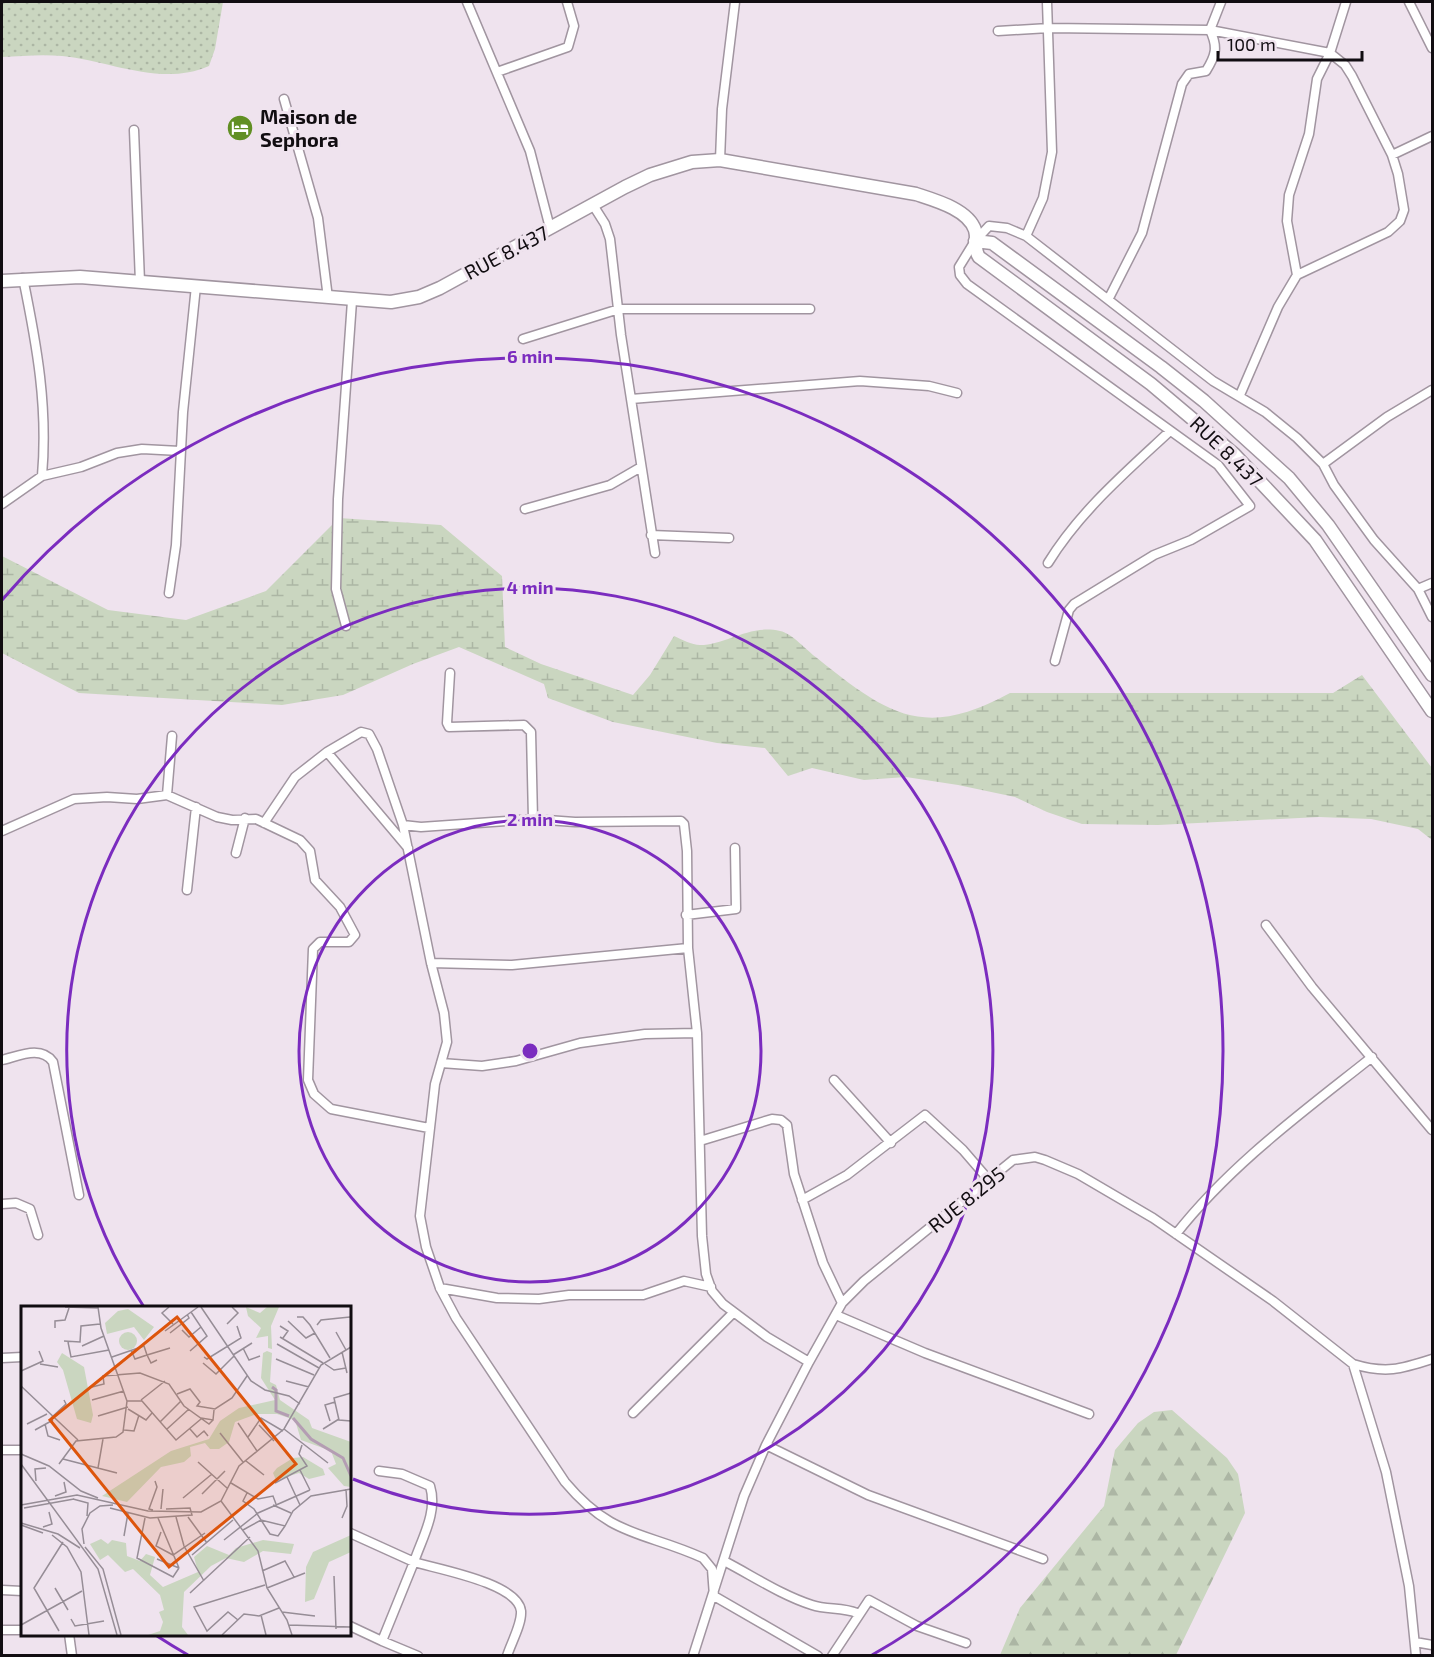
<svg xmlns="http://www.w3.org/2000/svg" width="1434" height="1657" viewBox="0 0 1434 1657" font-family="'Exo 2',sans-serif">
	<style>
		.grass { fill: url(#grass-dots) }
		.forest { fill: url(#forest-firs) }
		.wetland { fill: url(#wetland-marsh) }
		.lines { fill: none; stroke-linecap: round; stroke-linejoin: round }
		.street-casing { stroke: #a195a0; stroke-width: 11 }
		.secondary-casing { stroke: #a195a0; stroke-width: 15 }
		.street { stroke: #fff; stroke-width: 8 }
		.secondary { stroke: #fff; stroke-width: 12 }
		.ring { fill: none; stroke: #7b2cbf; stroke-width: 3 }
		.labels { text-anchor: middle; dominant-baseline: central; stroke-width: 6; stroke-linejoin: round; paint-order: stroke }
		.poi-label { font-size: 20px; font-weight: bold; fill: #110d11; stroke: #efe3ee; text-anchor: start }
		.street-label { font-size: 20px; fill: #110d11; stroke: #efe3ee }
		.inset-river { fill: none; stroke: #b49db3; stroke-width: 3 }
		.inset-road { fill: none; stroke: #968d96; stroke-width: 1.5 }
		.view { fill: #dd550c; fill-opacity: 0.15; stroke: #dd550c; stroke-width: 3 }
		.inset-edge { fill: none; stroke: #110d11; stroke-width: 3 }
		.centre { fill: #7b2cbf; stroke: #efe3ee; stroke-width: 3 }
		.ring-label { font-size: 18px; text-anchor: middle; font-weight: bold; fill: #7b2cbf; stroke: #efe3ee; stroke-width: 6; stroke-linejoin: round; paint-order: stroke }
	</style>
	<defs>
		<pattern id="grass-dots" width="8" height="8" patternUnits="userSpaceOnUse" patternTransform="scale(1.5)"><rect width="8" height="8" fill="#cad6c0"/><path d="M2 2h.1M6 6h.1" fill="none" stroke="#acb6a4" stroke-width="1.8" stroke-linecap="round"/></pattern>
		<pattern id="forest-firs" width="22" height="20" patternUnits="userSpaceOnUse" patternTransform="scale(1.5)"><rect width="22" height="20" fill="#cad6c0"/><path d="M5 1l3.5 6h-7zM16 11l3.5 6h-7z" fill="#acb6a4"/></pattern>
		<pattern id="wetland-marsh" width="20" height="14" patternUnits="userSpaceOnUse" patternTransform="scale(1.5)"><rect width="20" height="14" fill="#cad6c0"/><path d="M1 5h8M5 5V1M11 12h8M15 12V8" fill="none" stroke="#acb6a4"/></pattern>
	</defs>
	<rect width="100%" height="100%" fill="#efe3ee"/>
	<!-- grass -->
	<path class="grass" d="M2,2H223L215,49L209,66C161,87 111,61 62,56C43,54 21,56 2,57Z"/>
	<!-- forest -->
	<path class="forest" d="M1172,1410L1227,1458L1238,1474L1245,1513L1176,1655H1000L1020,1608L1104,1506L1115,1450L1138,1423L1154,1412Z"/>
	<!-- wetland -->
	<path class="wetland" d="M339,518L441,525L502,576L505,647L541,664L633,695L650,675L674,636C681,639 692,645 700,645C726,645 749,624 780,631C792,633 807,651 817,658C888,715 924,740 1010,693H1333L1362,675L1432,768V840L1418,829L1371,819L1319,817L1158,825L1082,824L1047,812L1015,797L958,785L906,777L864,780L812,768L788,776L765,748L717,743L613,722L548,698L544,684L459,647L413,664L343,695L282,705L79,693L2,653V556L108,610L186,620L266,591Z"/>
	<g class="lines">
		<defs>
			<path id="street" d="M467,2L530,151L550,228
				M1409,2L1432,48
				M998,31L1049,28L1210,30L1330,53L1345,65L1352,76L1392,155L1398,174L1404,210L1400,221L1388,232L1297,275L1278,307L1240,395
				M497,72L568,47L574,26L567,2
				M284,99L318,218L328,298
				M134,130L140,282
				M1392,155L1432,136
				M720,160L722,109L735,2
				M593,205L605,224L610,239L621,335L655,553
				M1026,236L1043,198L1052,152L1047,2
				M1297,275L1287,221L1289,195L1309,134L1317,79L1330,53L1346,2
				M23,278C37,346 48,407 42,476
				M1109,298L1142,233L1182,84L1189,74L1206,71C1216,55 1218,47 1210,30L1221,2
				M523,339L619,309H810
				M631,399L860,381L929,386L957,393
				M1323,464L1387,417L1432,390
				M2,504L42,476L81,467L117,453L142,449L180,451
				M525,509L610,485L641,467
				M651,535L729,538
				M1048,563C1080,511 1126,472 1170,431
				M1418,589L1432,583
				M169,593L176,545L183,412L196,286
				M346,626L336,589L338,499L352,301
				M1055,661L1069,610L1074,604L1154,555L1191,540L1250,506L1218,465L967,284L960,275L959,267L975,241L989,226L1007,228L1026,236L1213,381L1265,412L1297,438L1323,464L1334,485L1374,540L1418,589L1432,617
				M450,673L447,723L449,727L524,725L531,732L533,819
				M327,752L361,732L369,734L377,749L403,825L431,963L444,1013L447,1042L435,1084L420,1216L426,1247L440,1288L456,1318L565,1482C612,1538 643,1531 703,1558L712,1569L714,1596L818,1656
				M167,795L172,736
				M264,823L295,777L327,752L408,848
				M403,825L421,827L533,819L575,822L681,821L684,824L687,851L688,948L697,1033L702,1236L706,1274L712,1291L723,1304L767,1337L809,1362
				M2,831L74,799L107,797L137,799L167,795L217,817L232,820L256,819L300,840L310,851L315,880L340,907L355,935L349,942H320L313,949L308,1080L314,1094L331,1109L429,1128
				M236,853L245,818
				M187,890L196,807
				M686,915L736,909L735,848
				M1266,925L1312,987L1432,1130
				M431,963L512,965L688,948
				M2,1060C19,1056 41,1045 53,1062L79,1195
				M441,1063L482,1066L516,1061L580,1043L645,1034L697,1033
				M834,1080L891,1143
				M700,1141L772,1119L781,1120L787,1125L794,1174L823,1263L842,1303
				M802,1200L847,1175L925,1115L963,1150L988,1179
				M2,1204L16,1203L30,1209L38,1235
				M1176,1234C1231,1164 1303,1112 1372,1057
				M440,1288L497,1298L539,1299L569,1295H643L684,1281L711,1287
				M836,1315L925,1353L1089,1414
				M2,1358L22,1357
				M1353,1364L1386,1472L1409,1586L1416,1656
				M633,1413L733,1313
				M766,1445L868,1495L1043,1559
				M2,1450H22
				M379,1471L402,1474L430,1486C438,1512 422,1538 414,1562C437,1569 518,1583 521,1611C522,1624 511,1643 507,1656
				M350,1533L414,1562L382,1641L418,1656
				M724,1561C753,1576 781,1595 812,1605C827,1610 842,1607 857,1613
				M2,1590L22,1591
				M350,1626L382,1641
				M2,1630H22
				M69,1634L72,1656
				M1415,1642L1432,1645
				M693,1656L744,1496L766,1445L809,1362L842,1303L864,1281L1013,1160L1035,1157L1045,1160L1078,1174L1153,1218L1273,1301L1353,1364C1386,1374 1401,1369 1432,1359
				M832,1656L869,1600L917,1626L966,1643"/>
			<path id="secondary" d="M975,241L992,243L1161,367L1204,401L1289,478L1328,525L1432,675
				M2,281L80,277L391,302L419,297L440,288L625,187L650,175L692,162L720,160L916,194C934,200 968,209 975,230C978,240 973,248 979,257L1151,384L1234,454L1315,540L1432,711"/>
		</defs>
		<!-- street casing -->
		<use href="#street" class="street-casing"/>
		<!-- secondary casing -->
		<use href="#secondary" class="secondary-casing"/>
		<!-- street -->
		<use href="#street" class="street"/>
		<!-- secondary -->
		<use href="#secondary" class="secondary"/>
	</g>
	<!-- distance rings -->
	<g class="ring">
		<circle cx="530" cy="1051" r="231"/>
		<path d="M144 1307A463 463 0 1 1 353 1479"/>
		<path d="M188 1655A694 694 0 0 1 157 1636M2 600A694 694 0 1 1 872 1655"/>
	</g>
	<!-- icons -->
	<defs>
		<symbol id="hotel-disc" viewBox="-11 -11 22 22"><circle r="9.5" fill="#618f23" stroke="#efe3ee"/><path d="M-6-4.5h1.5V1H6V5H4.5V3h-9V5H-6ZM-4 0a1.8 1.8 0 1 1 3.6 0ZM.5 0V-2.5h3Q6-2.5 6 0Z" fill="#fff"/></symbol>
	</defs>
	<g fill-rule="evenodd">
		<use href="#hotel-disc" x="225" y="113" width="30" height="30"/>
	</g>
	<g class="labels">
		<!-- poi labels -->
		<g class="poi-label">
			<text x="260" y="116">Maison de<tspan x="260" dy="23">Sephora</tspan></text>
		</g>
		<!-- street labels -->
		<g class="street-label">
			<text transform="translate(506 252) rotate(-28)">RUE 8.437</text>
			<text transform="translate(1227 451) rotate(44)">RUE 8.437</text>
			<text transform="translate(966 1199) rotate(-39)">RUE 8.295</text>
		</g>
	</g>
	<!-- overview -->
	<g transform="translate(21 1306)">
		<rect width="330" height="330" fill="#efe3ee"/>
		<path d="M282,151L302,163L304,169L288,173L278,167L255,174L252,167L256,162L272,152Z" fill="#cad6c0"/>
		<path d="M107,3L133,21L123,34L113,21L86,28L84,17L97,5ZM41,47L63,61L72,109L70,117L56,113L42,64L36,56Z" fill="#cad6c0"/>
		<path d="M225,1L239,7L246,1H258L250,20L251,43L247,42V30L235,32L240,22L227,10ZM246,45L251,47L249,76L255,79L259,94L288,114L291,122L330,136V181L323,180L307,162L315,158L310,145L280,134L274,114L256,108H236L214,116L208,136L198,143H189L184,137L169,141L170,150L163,156L140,161L106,196L81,190L150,145L188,133L199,115L218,102L254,94L240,72L242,47ZM330,229V246L308,256L293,293L284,296L285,261L292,246ZM80,233L87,238L91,234L105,237L106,250L119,255L125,248L134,251L129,269L142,281L177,266L173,251L186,240L208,249L215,242L242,234L273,238L270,248L242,245L223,256L205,252L190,260L163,286L161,321L167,329H127L139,325L142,316L138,306L143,304L139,289L112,263L104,266L87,249L79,254L69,238Z" fill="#cad6c0"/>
		<path d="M98 35a9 9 0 1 1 18 0a9 9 0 1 1-18 0Z" fill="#cad6c0"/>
		<path class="inset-river" d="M251,81L255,84V105L268,110M272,112L290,133L322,152L330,170"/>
		<path class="inset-road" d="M44,1L77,2M148,1L141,7L152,18M180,1L230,75L244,84L268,90L279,98M276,11H282L289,19L309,52M267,15L285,32L294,27M206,18L217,7L211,1M296,19L300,14L329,11M259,20L267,25L262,32M34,22V15L44,14L48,2M161,24L168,31L180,21M144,25L177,1M315,26L325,44M149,27L168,12L166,8M259,31L302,57M43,35L59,36L60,20L79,18M47,36L50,51L88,44M256,38L298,62M61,40L83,30M222,42L228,54L239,50M110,44L114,53L126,49L130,57L136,54M169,45L186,30L170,6M321,46L326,67M212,49L231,37M91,51L123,40L126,49L149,42M183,51L186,53L220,32L216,20M255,53L293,69M182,57L195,68L213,50M19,58L37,61M304,58L313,64L325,62M0,65L22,55L18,45M265,75L288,81M0,80L57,134M71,81L83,78L82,70L119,67L148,78L163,100L188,118L192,114M330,87L313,92L318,114L330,115M156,88L169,83L179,96L176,100L194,103L211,92L226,70M71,94L103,85M120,94L144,75M106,95H121L155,134L180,113M107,103L125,114L131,107M77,110L107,101M30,112L45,98L43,94M180,112L192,114L193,104M309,115L304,99L314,96M139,116L160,95M217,117L236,145M6,118L26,108M24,118L27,130L39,134M238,119L253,135M146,123L168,103M169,123L176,131L183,125L187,130M263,123L307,157M302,123L318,113M14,124L32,114M103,124L113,125L118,109M199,127L222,156M227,131L240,112L262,125M0,148L28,160L60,185L77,192M42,153L96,167M225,155L243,169M177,156L206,182M0,158L77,263L96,329M38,158L55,135L95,131L102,126L106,95L80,22L77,1M77,162L82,133M279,164L289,184M266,171L279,199M15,175L14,163L25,162M210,177L237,193L252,190L255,198M254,177L286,160L278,148L281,139M226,187L222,195L233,203L249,228L257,230L264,220M181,188L204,165M34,190L45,186L43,176M162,192L191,168M52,193L67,197L66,210M200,195L237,245L246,282L266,314L271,329M0,199L56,189L127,205L180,206L200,195L218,160L263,123L300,59L330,41M252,199L270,207M3,202L53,193M89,202L129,212L171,209L169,202L145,203M140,203L142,183M132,204L128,203L136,181L134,175M155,211L163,240L183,275M167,211L186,237M124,212L116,252L152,271L158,262M137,212L158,262M321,212L326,200L325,183M0,217L37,228L59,242M0,219L22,227M22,221L31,218L28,206M222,224L240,214L264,220L272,205L290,190L330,183M140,226L135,240L152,249L184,227M31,229L46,241L60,266L68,329M103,230L107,207M203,234L237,207L289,184M63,238L61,223L69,207L79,200L92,199M64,241L82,263L100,329M171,249L212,214M136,253L158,262M241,265L264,255L273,271M313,270L315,323M34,282L47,304M246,282L284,267M169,287L229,231M261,306L294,310M240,309L245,329M50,313L54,320L83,315M217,314L207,306L186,325L173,301L244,279M0,319L61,285M268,319L330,321M38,325L13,282L42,236M201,329L223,308L238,310L258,302"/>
		<path class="view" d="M156,11L275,158L148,261L29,114Z"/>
		<rect width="330" height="330" class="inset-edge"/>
	</g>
	<circle cx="530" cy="1051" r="9" class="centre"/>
	<g class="ring-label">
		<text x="530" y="363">6 min</text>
		<text x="530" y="594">4 min</text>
		<text x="530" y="826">2 min</text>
	</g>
	<!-- border -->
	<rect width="1434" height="1657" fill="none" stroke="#110d11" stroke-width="6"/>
	<!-- scale -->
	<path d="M1218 51v9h144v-9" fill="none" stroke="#110d11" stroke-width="3"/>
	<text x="1227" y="51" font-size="18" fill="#110d11" stroke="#efe3ee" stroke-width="4.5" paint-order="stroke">100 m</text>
</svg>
